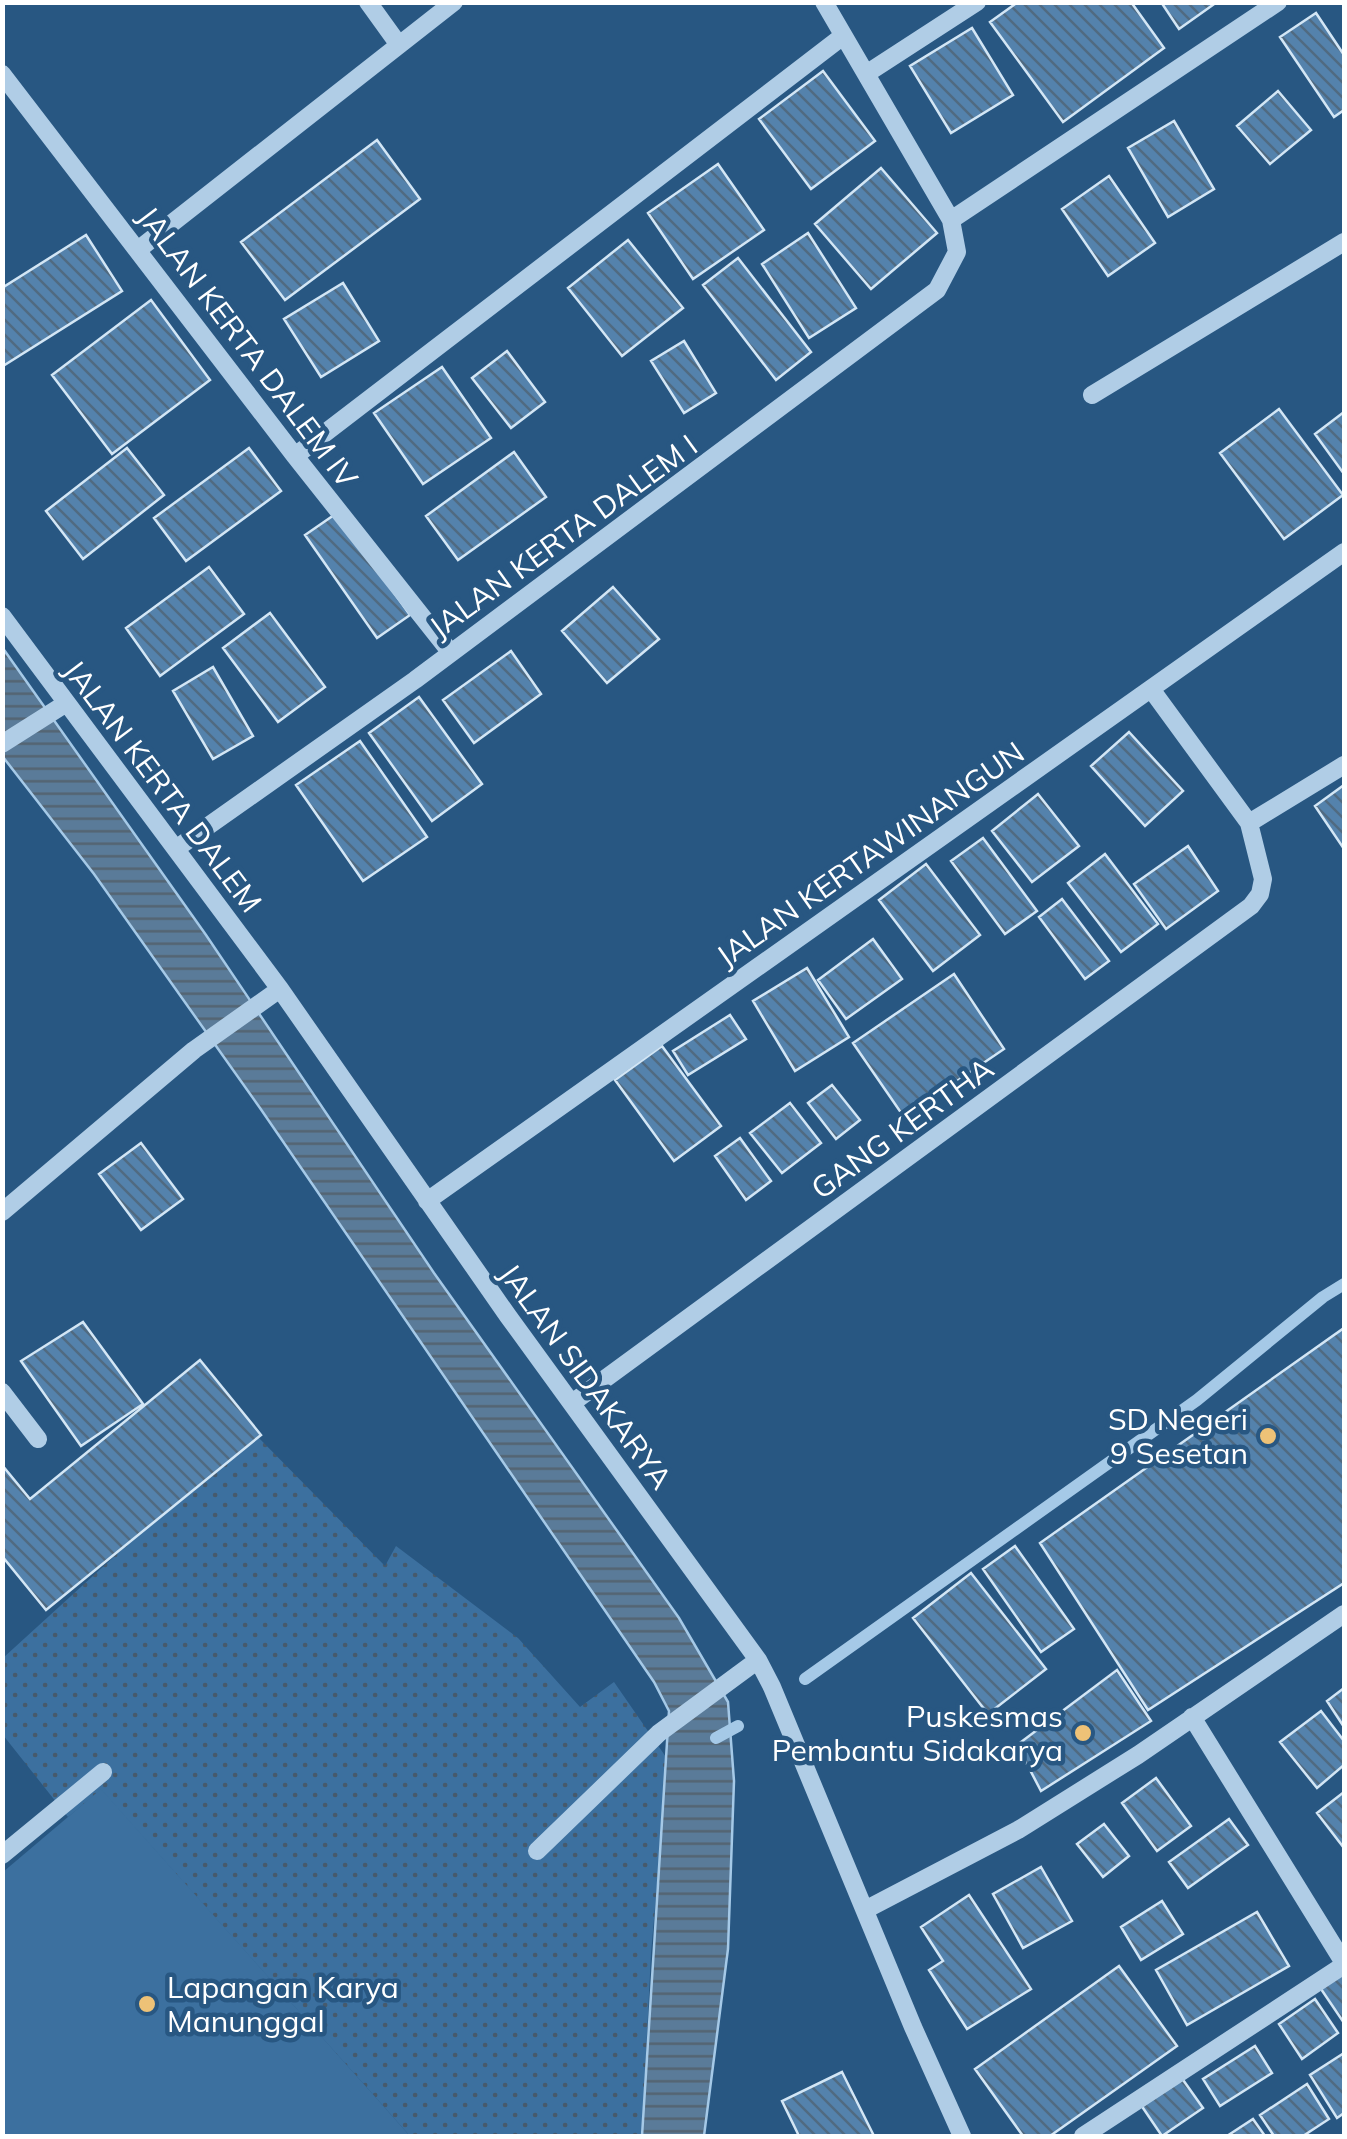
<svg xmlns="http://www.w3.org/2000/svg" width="1347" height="2139" viewBox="0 0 1347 2139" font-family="Mulish,sans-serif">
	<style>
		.grass { fill: url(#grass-dots) }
		.garden { fill: #3c709f }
		.water { fill: url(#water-rules); stroke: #a5c9e7; stroke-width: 2.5 }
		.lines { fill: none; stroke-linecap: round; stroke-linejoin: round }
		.stream { stroke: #a5c9e7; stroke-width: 12 }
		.building { fill: url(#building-back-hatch); stroke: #d3e6f5; stroke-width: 2.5 }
		.minor { stroke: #b0cde6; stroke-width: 18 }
		.poi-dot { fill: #eec277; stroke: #285782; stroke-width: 4 }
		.labels { text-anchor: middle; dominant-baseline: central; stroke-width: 9; stroke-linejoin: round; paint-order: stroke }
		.street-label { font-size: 30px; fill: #fff; stroke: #285782 }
		.poi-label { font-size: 30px; fill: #fff; stroke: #285782; text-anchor: end }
	</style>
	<defs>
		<pattern id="grass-dots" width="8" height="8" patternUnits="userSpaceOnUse" patternTransform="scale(2.5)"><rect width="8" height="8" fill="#3c709f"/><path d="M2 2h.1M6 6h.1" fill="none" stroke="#465a6d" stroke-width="1.8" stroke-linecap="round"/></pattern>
		<pattern id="water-rules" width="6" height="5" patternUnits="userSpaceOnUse" patternTransform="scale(2.5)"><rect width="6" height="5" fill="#5a7b99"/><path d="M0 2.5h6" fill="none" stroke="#536472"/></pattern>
		<pattern id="building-back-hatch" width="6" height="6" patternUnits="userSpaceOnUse" patternTransform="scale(2.5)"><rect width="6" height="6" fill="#5482ac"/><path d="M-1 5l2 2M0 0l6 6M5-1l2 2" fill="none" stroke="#506a81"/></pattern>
	</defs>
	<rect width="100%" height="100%" fill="#285782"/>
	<!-- grass -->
	<path class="grass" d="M252,1431L385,1566L396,1546L518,1638L580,1707L614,1682L668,1760L651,1953L642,2136H410L101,1790L68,1817L3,1735V1658Z"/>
	<!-- garden -->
	<path class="garden" d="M101,1789L410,2136H3V1872Z"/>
	<!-- water -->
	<path class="water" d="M2,647L206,935L434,1273L679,1618L728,1702L734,1781L728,1949L704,2136H642L669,1711L654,1682L260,1108L94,874L3,757Z"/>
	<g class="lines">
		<!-- stream -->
		<path class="stream" d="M805,1679L1197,1400L1323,1297L1344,1284
			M716,1738L738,1726"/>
	</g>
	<!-- building -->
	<path class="building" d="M1018,2H1131L1164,48L1063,122L990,22Z
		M1161,2H1217L1179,29Z
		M1316,13L1344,55V110L1334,117L1280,37Z
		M972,28L1013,95L951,133L910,66Z
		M823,71L875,141L811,189L759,119Z
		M1278,91L1311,130L1270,164L1237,126Z
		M1174,121L1214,189L1168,217L1128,148Z
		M377,140L420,199L285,300L241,242Z
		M718,164L764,230L693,279L648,213Z
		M881,168L937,233L871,289L815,224Z
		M1109,176L1155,243L1108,276L1062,209Z
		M808,233L856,308L809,338L762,264Z
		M86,235L122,291L3,366L2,288Z
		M628,240L683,308L622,356L568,288Z
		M738,258L811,352L776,380L703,285Z
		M343,283L379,341L321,377L284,319Z
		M151,300L210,380L112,454L52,375Z
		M684,341L716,393L684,413L651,361Z
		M507,351L545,402L511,428L472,378Z
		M442,367L491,438L423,484L374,413Z
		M1279,409L1343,495L1284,539L1220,453Z
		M1344,412V474L1315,434Z
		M127,448L164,495L83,559L46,511Z
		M249,448L281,491L186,561L154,518Z
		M514,452L546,497L458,560L426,516Z
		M337,513L410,615L377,638L305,535Z
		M209,567L244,614L160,676L126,628Z
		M613,587L659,639L607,683L562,631Z
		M270,613L325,687L278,722L223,648Z
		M511,651L541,694L474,743L443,700Z
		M213,667L253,736L213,759L173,691Z
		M419,697L482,784L432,821L369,733Z
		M1129,732L1183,791L1145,826L1091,766Z
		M360,741L427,837L363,881L296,785Z
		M1344,785V849L1315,806Z
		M1038,794L1079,846L1032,882L992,831Z
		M983,838L1037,911L1005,934L951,861Z
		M1188,846L1218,891L1166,929L1134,884Z
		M1105,854L1158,924L1121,952L1068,883Z
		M926,864L980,935L933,971L879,900Z
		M1062,899L1109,961L1085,979L1039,917Z
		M873,939L902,979L846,1019L818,980Z
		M807,968L849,1037L795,1071L753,1001Z
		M954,974L1004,1049L904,1117L853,1043Z
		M730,1015L746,1039L688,1075L673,1051Z
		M662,1046L721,1126L674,1161L615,1080Z
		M832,1085L860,1120L836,1139L808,1103Z
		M790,1103L821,1143L782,1173L750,1133Z
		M740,1138L771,1181L746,1200L715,1156Z
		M141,1143L183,1199L141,1230L99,1174Z
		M83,1322L143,1404L81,1446L21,1361Z
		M1344,1328V1583L1148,1710L1040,1543Z
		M200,1360L261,1435L46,1610L2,1556V1465L30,1499Z
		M1015,1546L1074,1629L1041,1652L983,1569Z
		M971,1573L1046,1669L988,1714L913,1618Z
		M1117,1670L1151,1721L1041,1791L1017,1745Z
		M1344,1688V1727L1327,1701Z
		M1321,1711L1344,1741V1765L1317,1788L1280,1742Z
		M1156,1778L1191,1826L1157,1851L1122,1803Z
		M1344,1792V1848L1317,1813Z
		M1229,1819L1248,1845L1188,1888L1169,1862Z
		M1104,1824L1129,1856L1103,1877L1077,1844Z
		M1041,1867L1072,1921L1023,1948L993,1894Z
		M969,1895L1031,1989L967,2029L929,1970L943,1961L921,1927Z
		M1162,1901L1183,1934L1141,1960L1121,1927Z
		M1257,1912L1289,1966L1187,2025L1156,1970Z
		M1119,1966L1177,2046L1050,2136H1023L975,2069Z
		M1344,1969V2023L1319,1986Z
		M1315,1999L1338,2033L1302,2059L1279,2024Z
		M1255,2046L1272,2073L1220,2106L1203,2079Z
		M1344,2053V2113L1337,2118L1310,2075Z
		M842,2072L874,2136H799L782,2101Z
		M1181,2077L1203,2108L1162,2136L1141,2105Z
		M1307,2084L1329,2119L1303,2136H1274L1260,2115Z
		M1253,2119L1265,2136H1227Z"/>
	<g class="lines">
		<!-- minor -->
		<path class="minor" d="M368,2L399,45
			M2,74L295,456L451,653
			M866,74L977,2
			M951,220L1278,2
			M139,249L454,2
			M1092,395L1344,242
			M295,456L843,36
			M2,616L280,989L508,1316L758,1660L772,1687L913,2027L962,2136
			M2,744L65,704
			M1249,823L1344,765
			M177,848L415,680L937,290L957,252L951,220L824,2
			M427,1201L1344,552
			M2,1212L194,1050L280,989
			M2,1392L38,1439
			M572,1403L1251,906L1260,894L1263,879L1249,823L1151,689
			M1192,1717L1344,1963
			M537,1851L659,1733L758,1660
			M2,1855L103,1772
			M865,1910L1018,1830L1138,1755L1344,1614
			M1083,2136L1344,1965"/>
	</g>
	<!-- markers -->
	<g class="poi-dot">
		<circle cx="1268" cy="1436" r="10"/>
		<circle cx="1083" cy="1733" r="10"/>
		<circle cx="147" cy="2004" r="10"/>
	</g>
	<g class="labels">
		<!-- street labels -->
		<g class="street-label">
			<text transform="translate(248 347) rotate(53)">JALAN KERTA DALEM IV</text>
			<text transform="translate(563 536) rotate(-36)">JALAN KERTA DALEM I</text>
			<text transform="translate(163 786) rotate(53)">JALAN KERTA DALEM</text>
			<text transform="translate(870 854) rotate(-35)">JALAN KERTAWINANGUN</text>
			<text transform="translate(902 1128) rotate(-36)">GANG KERTHA</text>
			<text transform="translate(586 1376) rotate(54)">JALAN SIDAKARYA</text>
		</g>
		<!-- poi labels -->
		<g class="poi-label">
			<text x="1248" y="1419">SD Negeri<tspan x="1248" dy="34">9 Sesetan</tspan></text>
			<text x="1063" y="1716">Puskesmas<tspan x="1063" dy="34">Pembantu Sidakarya</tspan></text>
			<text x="167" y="1987" text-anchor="start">Lapangan Karya<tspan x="167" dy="34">Manunggal</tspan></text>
		</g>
	</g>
	<!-- border -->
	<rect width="1347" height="2139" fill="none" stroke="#ffffff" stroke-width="10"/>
</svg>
